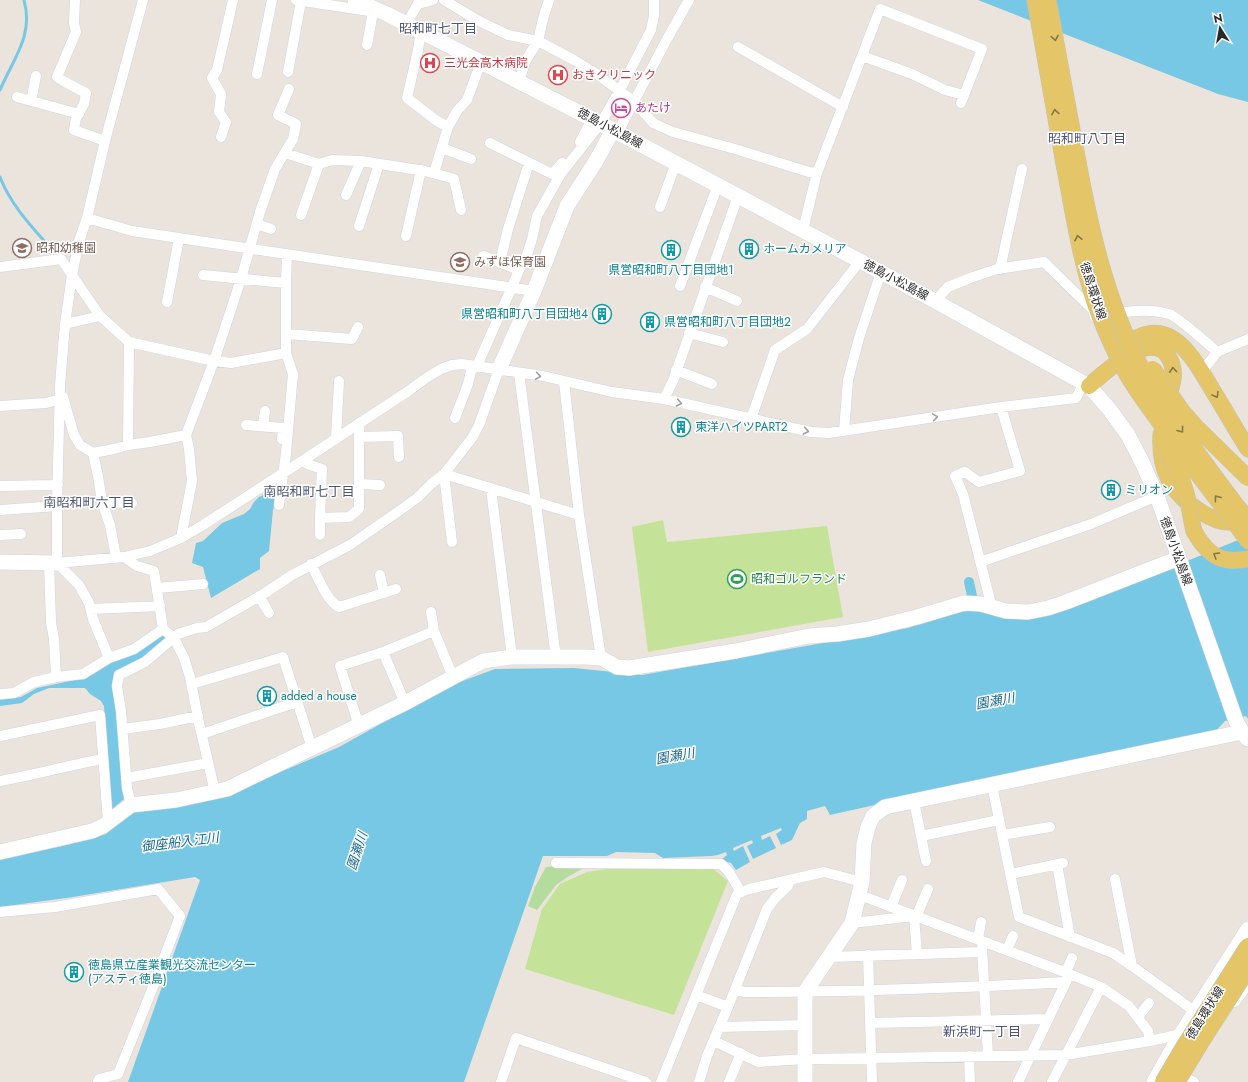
<svg xmlns="http://www.w3.org/2000/svg" width="1248" height="1082" viewBox="0 0 1248 1082" font-family="Jost,'Noto Sans JP',sans-serif">
	<style>
		.green { fill: #b3dc9d }
		.pitch { fill: #c4e399 }
		.water { fill: #77c8e4 }
		.lines { fill: none; stroke-linecap: round; stroke-linejoin: round }
		.stream { stroke: #77c8e4; stroke-width: 3 }
		.canal { stroke: #77c8e4; stroke-width: 10 }
		.street-casing { stroke: #d1d4e1; stroke-width: 11 }
		.secondary-casing { stroke: #d1d4e1; stroke-width: 16 }
		.primary-casing { stroke: #c3c3c3; stroke-width: 17 }
		.street { stroke: #fff; stroke-width: 10 }
		.secondary { stroke: #fff; stroke-width: 15 }
		.primary { stroke: #e4c567; stroke-width: 16 }
		.primary-bridge-casing { stroke: #c3c3c3; stroke-width: 17; stroke-linecap: butt }
		.primary-bridge { stroke: #e4c567; stroke-width: 16 }
		.oneway { stroke: #867748 }
		.oneway2 { stroke: #9f9f9f }
		.labels { text-anchor: middle; dominant-baseline: central; stroke-width: 3; stroke-linejoin: round; paint-order: stroke }
		.health-label { font-size: 12px; fill: #be3a42; stroke: #fff; text-anchor: start }
		.hotel-label { font-size: 12px; fill: #b23c85; stroke: #fff; text-anchor: start }
		.street-label { font-size: 12px; fill: #292929; stroke: #fff }
		.education-label { font-size: 12px; fill: #785e54; stroke: #fff; text-anchor: start }
		.culture-label { font-size: 12px; fill: #0d838f; stroke: #fff; text-anchor: start }
		.leisure-label { font-size: 12px; fill: #27864d; stroke: #fff; text-anchor: start }
		.neighbourhood-label { font-size: 13px; fill: #4d5576; stroke: #fff }
		.water-label { font-size: 13px; font-style: italic; fill: #18678e; stroke: #fff }
	</style>
	<rect width="100%" height="100%" fill="#eae4dc"/>
	<!-- green -->
	<path class="green" d="M569,865L584,868L569,876L556,885L537,910L528,906L535,887L546,867Z"/>
	<!-- pitch -->
	<path class="pitch" d="M663,520L667,542L827,526L843,617L648,652L632,527Z
		M631,865L712,868L728,881L674,1015L525,969L542,909L560,884L587,872Z"/>
	<!-- water -->
	<path class="water" d="M978,0H1248V102L1218,94Z
		M278,481L280,484L273,510L269,551L260,558V569L211,598L203,567L192,563L196,543L203,541L222,523L244,514L250,509L254,502L259,497L271,491Z
		M1248,536V719L1246,716L1225,721L1214,733L1045,767L830,815L825,806L807,811V819L800,823L792,840L781,845L776,834L782,830L781,828L761,836L762,840L770,836L776,848L753,859L747,846L753,843L752,840L733,848L734,851L743,846L750,862L736,870L731,863L721,860L727,855L726,852L718,855L711,856L663,858L655,853L616,852L607,856H543L464,1082H128L200,880L195,877L73,897L0,907V860L71,844L106,834L113,828L118,821L132,811L264,779L339,747L449,686L495,669L574,668L642,675L908,628L954,613L968,611H984L1102,596Z
		M162,635L167,639L151,654L117,673L113,677L117,706L124,799L111,810L104,706L101,701L90,694L85,688H49L34,694L22,703L0,706V700L21,697L37,688L84,678L111,660Z"/>
	<g class="lines">
		<!-- stream -->
		<path class="stream" d="M0,90C13,59 34,36 24,0
			M0,177C11,206 34,229 54,252"/>
		<!-- canal -->
		<path class="canal" d="M969,582L975,610"/>
		<defs>
			<path id="street" d="M75,0L74,23L76,32L57,77L65,82L86,93L84,104L76,118L74,130L105,141
				M296,0L369,11
				M444,0L477,20L508,35L538,41L574,60L598,75L635,102L653,123L673,132L735,149L809,172L817,173
				M418,4L433,0
				M406,24L418,4L419,0
				M421,31L418,50L407,98L437,121L448,127L434,173
				M367,45L373,12
				M738,47L843,107
				M862,56L912,74L945,90L964,95
				M288,72L301,1
				M257,74L272,0
				M519,81L526,60L538,41L543,19L549,0
				M17,97L79,114
				M31,101L36,76
				M448,127L457,111L467,100L481,62
				M618,132L667,39L689,0
				M221,137L226,122L219,112L221,94L212,78L217,70L233,0
				M580,142L592,119
				M490,143L552,174L562,163
				M442,148L471,159
				M285,153L319,164L332,160L361,161L425,171L451,178L454,179L461,210
				M346,195L361,161
				M660,207L676,163
				M301,215L319,164
				M87,218L132,231L534,291
				M257,224L271,229
				M359,226L379,164
				M803,230L817,173L880,9L982,49L961,103
				M406,236L421,170
				M483,256L519,270
				M500,262L508,229L529,163
				M0,267L61,259L100,316L129,342L214,361L231,363L286,353
				M1000,269L1022,169
				M203,275L286,283
				M680,286L718,185
				M705,287L737,301
				M935,301L948,287L970,278L997,269L1044,262L1093,310L1095,317C1119,313 1145,307 1169,314C1178,317 1208,344 1217,352L1202,372
				M167,302L179,238
				M65,324L100,316
				M689,333L723,342
				M287,334L352,339L358,327
				M1217,352L1248,339
				M676,370L712,384
				M519,373L556,658
				M564,382L579,515L601,658
				M63,397L74,435L80,445L93,453L98,476L102,502L110,525L116,557
				M664,399L673,381L738,196
				M0,406L46,403L61,399
				M455,418L468,384L471,371L477,366L512,287L519,270L526,258L532,239L537,216L560,175L601,123L621,88L651,30L654,16V0
				M751,419L775,350L807,329L860,261
				M246,425L283,428L282,439
				M263,426L265,411
				M844,431L848,380L859,338L881,272
				M186,435L214,361L241,279L260,212L275,169L293,139L296,124L278,115L289,89
				M359,437L398,436L399,457
				M336,438L339,381
				M128,445L129,342
				M93,453L114,449L128,445L150,442L186,435L189,449L192,481L181,538
				M302,461L310,465L322,469L320,518L349,517L359,509V423
				M359,484L380,485
				M0,486L58,485
				M491,489L512,657
				M102,502L132,503
				M279,505L286,453L293,374L286,353V283L287,254
				M0,510L57,506
				M320,518V535
				M0,535L21,534
				M452,542L444,474L579,515
				M124,557L137,566L154,571L163,629L174,638L184,658L190,677L199,723L215,792
				M980,562L1091,524L1157,496
				M49,563L51,622L54,639L56,677
				M57,563L124,557L150,551L181,538L203,525L302,461L407,392L426,378L441,369L452,365L462,364L543,376L612,392L664,399L811,432L829,433L1001,407L1076,398L1084,383
				M311,564C318,577 326,600 339,607L396,589
				M380,575L384,593
				M157,588L203,584
				M259,596L269,613
				M992,608L963,494L955,476L965,472L979,482L1020,471L1001,407
				M91,609L160,606
				M431,612L434,631
				M383,652L405,703
				M109,658L93,619L89,603L79,585L57,563V506L60,385L65,324L72,275L79,241L87,218L105,141L143,0
				M192,684L283,657L312,748
				M0,694L14,693L34,682L56,677L83,674L109,658L134,649L163,629
				M359,726L340,666L383,652L434,631L453,677
				M123,729L160,724L198,716
				M202,734L297,702
				M0,736L100,715L108,822
				M126,778L208,763
				M0,781C35,775 69,765 103,759
				M992,785L1019,917L1113,953L1132,966L1200,1015
				M914,801L926,861
				M131,805L127,788L121,711L117,686L119,675L145,662L178,634L197,628L206,627L265,593L292,575L350,545L399,511L417,498L431,484L444,474L472,438L479,425L499,369
				M1002,835L1050,827
				M921,836L999,820
				M556,863L721,864L729,872L741,892
				M1057,864L1070,937
				M1011,874L1063,863
				M1115,879L1132,966
				M860,895L1067,973L1101,987L1129,1006L1148,1031L1150,1041
				M891,907L902,880
				M0,912L55,907L158,889L180,916L151,992L118,1074L99,1079L98,1082
				M916,917L928,889
				M852,923L914,916L917,954
				M978,939L981,922
				M982,947L988,1056
				M1007,950L1013,936
				M868,955L872,1082
				M829,957L982,952
				M1066,972L1072,958
				M735,989L744,992C852,992 959,988 1066,982
				M696,995L728,1007
				M1235,1002L1248,984
				M1138,1017L1149,1003
				M870,1023L1048,1019
				M719,1027L805,1025
				M714,1041L758,1062L805,1059L1065,1055L1150,1041L1181,1034
				M969,1056L970,1082
				M1176,1073L1194,1082
				M501,1082L516,1038L646,1082
				M661,1082L737,894L749,889L824,872L862,882
				M699,1082L707,1056L728,1007L767,909L776,897L788,886L790,880
				M729,1082L741,1053
				M1018,1082L1066,982L1067,977
				M1052,1082L1101,987"/>
			<path id="secondary" d="M355,0L387,14L613,130L738,196L935,301L1089,386L1110,410L1128,435L1142,462L1157,496L1179,558L1236,721L1242,732L1248,739
				M499,369L534,291L567,206L596,161L613,130
				M0,562L57,563
				M0,852L92,831L103,826L131,805L176,800L227,789L405,703L483,661L512,657H587L601,658L617,667L629,668L736,651L809,636L837,634L869,629L917,617L964,603L981,604L1006,611L1028,612L1048,608L1066,602L1179,558
				M805,1082V992L852,923L862,882L864,843L868,827L873,816L885,807L1242,732
				M1154,1082L1181,1034L1248,929"/>
			<path id="primary" d="M1035,0L1064,164
				M1048,0L1078,162
				M1119,350C1167,309 1190,352 1213,391C1225,410 1236,430 1248,449
				M1089,386C1104,373 1151,328 1168,356C1178,371 1172,387 1166,403
				M1161,434C1159,469 1170,493 1201,512C1209,517 1220,523 1230,522C1235,521 1240,518 1244,516
				M1194,531C1201,544 1213,559 1229,560C1235,561 1242,560 1248,559"/>
		</defs>
		<!-- street casing -->
		<use href="#street" class="street-casing"/>
		<!-- secondary casing -->
		<use href="#secondary" class="secondary-casing"/>
		<!-- primary casing -->
		<use href="#primary" class="primary-casing"/>
		<!-- street -->
		<use href="#street" class="street"/>
		<!-- secondary -->
		<use href="#secondary" class="secondary"/>
		<!-- primary -->
		<use href="#primary" class="primary"/>
		<defs>
			<path id="primary-bridge" d="M1078,162C1092,238 1110,314 1149,382C1164,408 1181,431 1199,455C1215,477 1231,499 1248,520
				M1064,164C1070,195 1075,226 1082,256C1091,295 1105,334 1124,369C1133,386 1145,402 1156,417C1185,459 1218,499 1248,541
				M1153,369L1182,411L1196,427L1248,478
				M1161,439C1172,457 1182,476 1187,497C1190,508 1191,520 1194,531
				M1163,1082L1183,1048L1248,946
				M1177,1082L1200,1044L1248,969"/>
		</defs>
		<!-- primary-bridge casing -->
		<use href="#primary-bridge" class="primary-bridge-casing"/>
		<!-- primary-bridge -->
		<use href="#primary-bridge" class="primary-bridge"/>
	</g>
	<!-- one-way arrows -->
	<defs><path id="oneway-chevron" d="M-2-3.5L2.5 0L-2 3.5" fill="none" stroke-width="1.6" stroke-linecap="round" stroke-linejoin="round"/></defs>
	<g class="oneway">
		<use href="#oneway-chevron" transform="translate(1055 38) rotate(80)"/>
		<use href="#oneway-chevron" transform="translate(1055 112) rotate(-100)"/>
		<use href="#oneway-chevron" transform="translate(1078 238) rotate(-102)"/>
		<use href="#oneway-chevron" transform="translate(1173 370) rotate(-94)"/>
		<use href="#oneway-chevron" transform="translate(1216 395) rotate(59)"/>
		<use href="#oneway-chevron" transform="translate(1181 430) rotate(53)"/>
		<use href="#oneway-chevron" transform="translate(1217 498) rotate(-127)"/>
		<use href="#oneway-chevron" transform="translate(1216 555) rotate(-149)"/>
	</g>
	<g class="oneway2">
		<use href="#oneway-chevron" transform="translate(538 376) rotate(8)"/>
		<use href="#oneway-chevron" transform="translate(679 403) rotate(13)"/>
		<use href="#oneway-chevron" transform="translate(935 417) rotate(-9)"/>
		<use href="#oneway-chevron" transform="translate(806 431) rotate(11)"/>
	</g>
	<!-- icons -->
	<defs>
		<symbol id="hospital-ring" viewBox="-11 -11 22 22"><circle r="9.5" fill="#fff" stroke="#e0444e" stroke-width="1.5"/><path d="M-5-5h3v3.5h4V-5h3V5h-3V1.5h-4V5h-3Z" fill="#e0444e"/></symbol>
		<symbol id="hotel-ring" viewBox="-11 -11 22 22"><circle r="9.5" fill="#fff" stroke="#d1479c" stroke-width="1.5"/><path d="M-6-4.5h1.5V1H6V5H4.5V3h-9V5H-6ZM-4 0a1.8 1.8 0 1 1 3.6 0ZM.5 0V-2.5h3Q6-2.5 6 0Z" fill="#d1479c"/></symbol>
		<symbol id="school-ring" viewBox="-11 -11 22 22"><circle r="9.5" fill="#fff" stroke="#8d6e63" stroke-width="1.5"/><path d="M0-5L7-2L0 1L-7-2ZM-4 1L0 2.5L4 1V4Q0 6-4 4Z" fill="#8d6e63"/></symbol>
		<symbol id="building-ring" viewBox="-11 -11 22 22"><circle r="9.5" fill="#fff" stroke="#0f9aa8" stroke-width="1.5"/><path d="M-4-6H4V6H1V3H-1V6H-4ZM-2.5-4.3h1.7v1.8h-1.7ZM.8-4.3h1.7v1.8H.8ZM-2.5-1h1.7V.8h-1.7ZM.8-1h1.7V.8H.8Z" fill="#0f9aa8"/></symbol>
		<symbol id="stadium-ring" viewBox="-11 -11 22 22"><circle r="9.5" fill="#fff" stroke="#2e9e5b" stroke-width="1.5"/><path d="M0-5a6.5 5 0 1 0 0 10a6.5 5 0 1 0 0-10ZM-3.5-1.8h7v3.6h-7Z" fill="#2e9e5b"/></symbol>
	</defs>
	<g fill-rule="evenodd">
		<use href="#hospital-ring" x="419" y="52" width="22" height="22"/>
		<use href="#hospital-ring" x="547" y="64" width="22" height="22"/>
		<use href="#hotel-ring" x="610" y="97" width="22" height="22"/>
		<use href="#school-ring" x="11" y="237" width="22" height="22"/>
		<use href="#building-ring" x="738" y="238" width="22" height="22"/>
		<use href="#building-ring" x="660" y="239" width="22" height="22"/>
		<use href="#school-ring" x="449" y="251" width="22" height="22"/>
		<use href="#building-ring" x="591" y="303" width="22" height="22"/>
		<use href="#building-ring" x="639" y="311" width="22" height="22"/>
		<use href="#building-ring" x="670" y="416" width="22" height="22"/>
		<use href="#building-ring" x="1100" y="479" width="22" height="22"/>
		<use href="#stadium-ring" x="726" y="568" width="22" height="22"/>
		<use href="#building-ring" x="256" y="685" width="22" height="22"/>
		<use href="#building-ring" x="63" y="961" width="22" height="22"/>
	</g>
	<g class="labels">
		<!-- health labels -->
		<g class="health-label">
			<text x="444" y="63">三光会高木病院</text>
			<text x="572" y="75">おきクリニック</text>
		</g>
		<!-- hotel labels -->
		<g class="hotel-label">
			<text x="635" y="108">あたけ</text>
		</g>
		<!-- street labels -->
		<g class="street-label">
			<text transform="translate(610 128) rotate(28)">徳島小松島線</text>
			<text transform="translate(896 280) rotate(28)">徳島小松島線</text>
			<text transform="translate(1093 291) rotate(72)">徳島環状線</text>
			<text transform="translate(1176 551) rotate(70)">徳島小松島線</text>
			<text transform="translate(1205 1013) rotate(-58)">徳島環状線</text>
		</g>
		<!-- education labels -->
		<g class="education-label">
			<text x="36" y="248">昭和幼稚園</text>
			<text x="474" y="262">みずほ保育園</text>
		</g>
		<!-- culture labels -->
		<g class="culture-label">
			<text x="763" y="249">ホームカメリア</text>
			<text x="671" y="270" text-anchor="middle">県営昭和町八丁目団地1</text>
			<text x="588" y="314" text-anchor="end">県営昭和町八丁目団地4</text>
			<text x="664" y="322">県営昭和町八丁目団地2</text>
			<text x="695" y="427">東洋ハイツPART2</text>
			<text x="1125" y="490">ミリオン</text>
			<text x="281" y="696">added a house</text>
			<text x="88" y="965">徳島県立産業観光交流センター<tspan x="88" dy="14">(アスティ徳島)</tspan></text>
		</g>
		<!-- leisure labels -->
		<g class="leisure-label">
			<text x="751" y="579">昭和ゴルフランド</text>
		</g>
		<!-- neighbourhood labels -->
		<g class="neighbourhood-label">
			<text x="438" y="28">昭和町七丁目</text>
			<text x="1087" y="138">昭和町八丁目</text>
			<text x="309" y="491">南昭和町七丁目</text>
			<text x="89" y="502">南昭和町六丁目</text>
			<text x="982" y="1031">新浜町一丁目</text>
		</g>
		<!-- water labels -->
		<g class="water-label">
			<text transform="translate(995 701) rotate(-10)">園瀬川</text>
			<text transform="translate(675 756) rotate(-10)">園瀬川</text>
			<text transform="translate(180 842) rotate(-7)">御座船入江川</text>
			<text transform="translate(357 851) rotate(-72)">園瀬川</text>
		</g>
	</g>
	<!-- north arrow -->
	<g transform="translate(1220 28) rotate(349)" stroke="#ffffff" stroke-width="3" paint-order="stroke">
	<path d="M0-3L7 15L0 10L-7 15Z" fill="#292929"/>
	<text y="-6" font-size="11" font-weight="bold" text-anchor="middle" fill="#292929">N</text>
	</g>
</svg>
